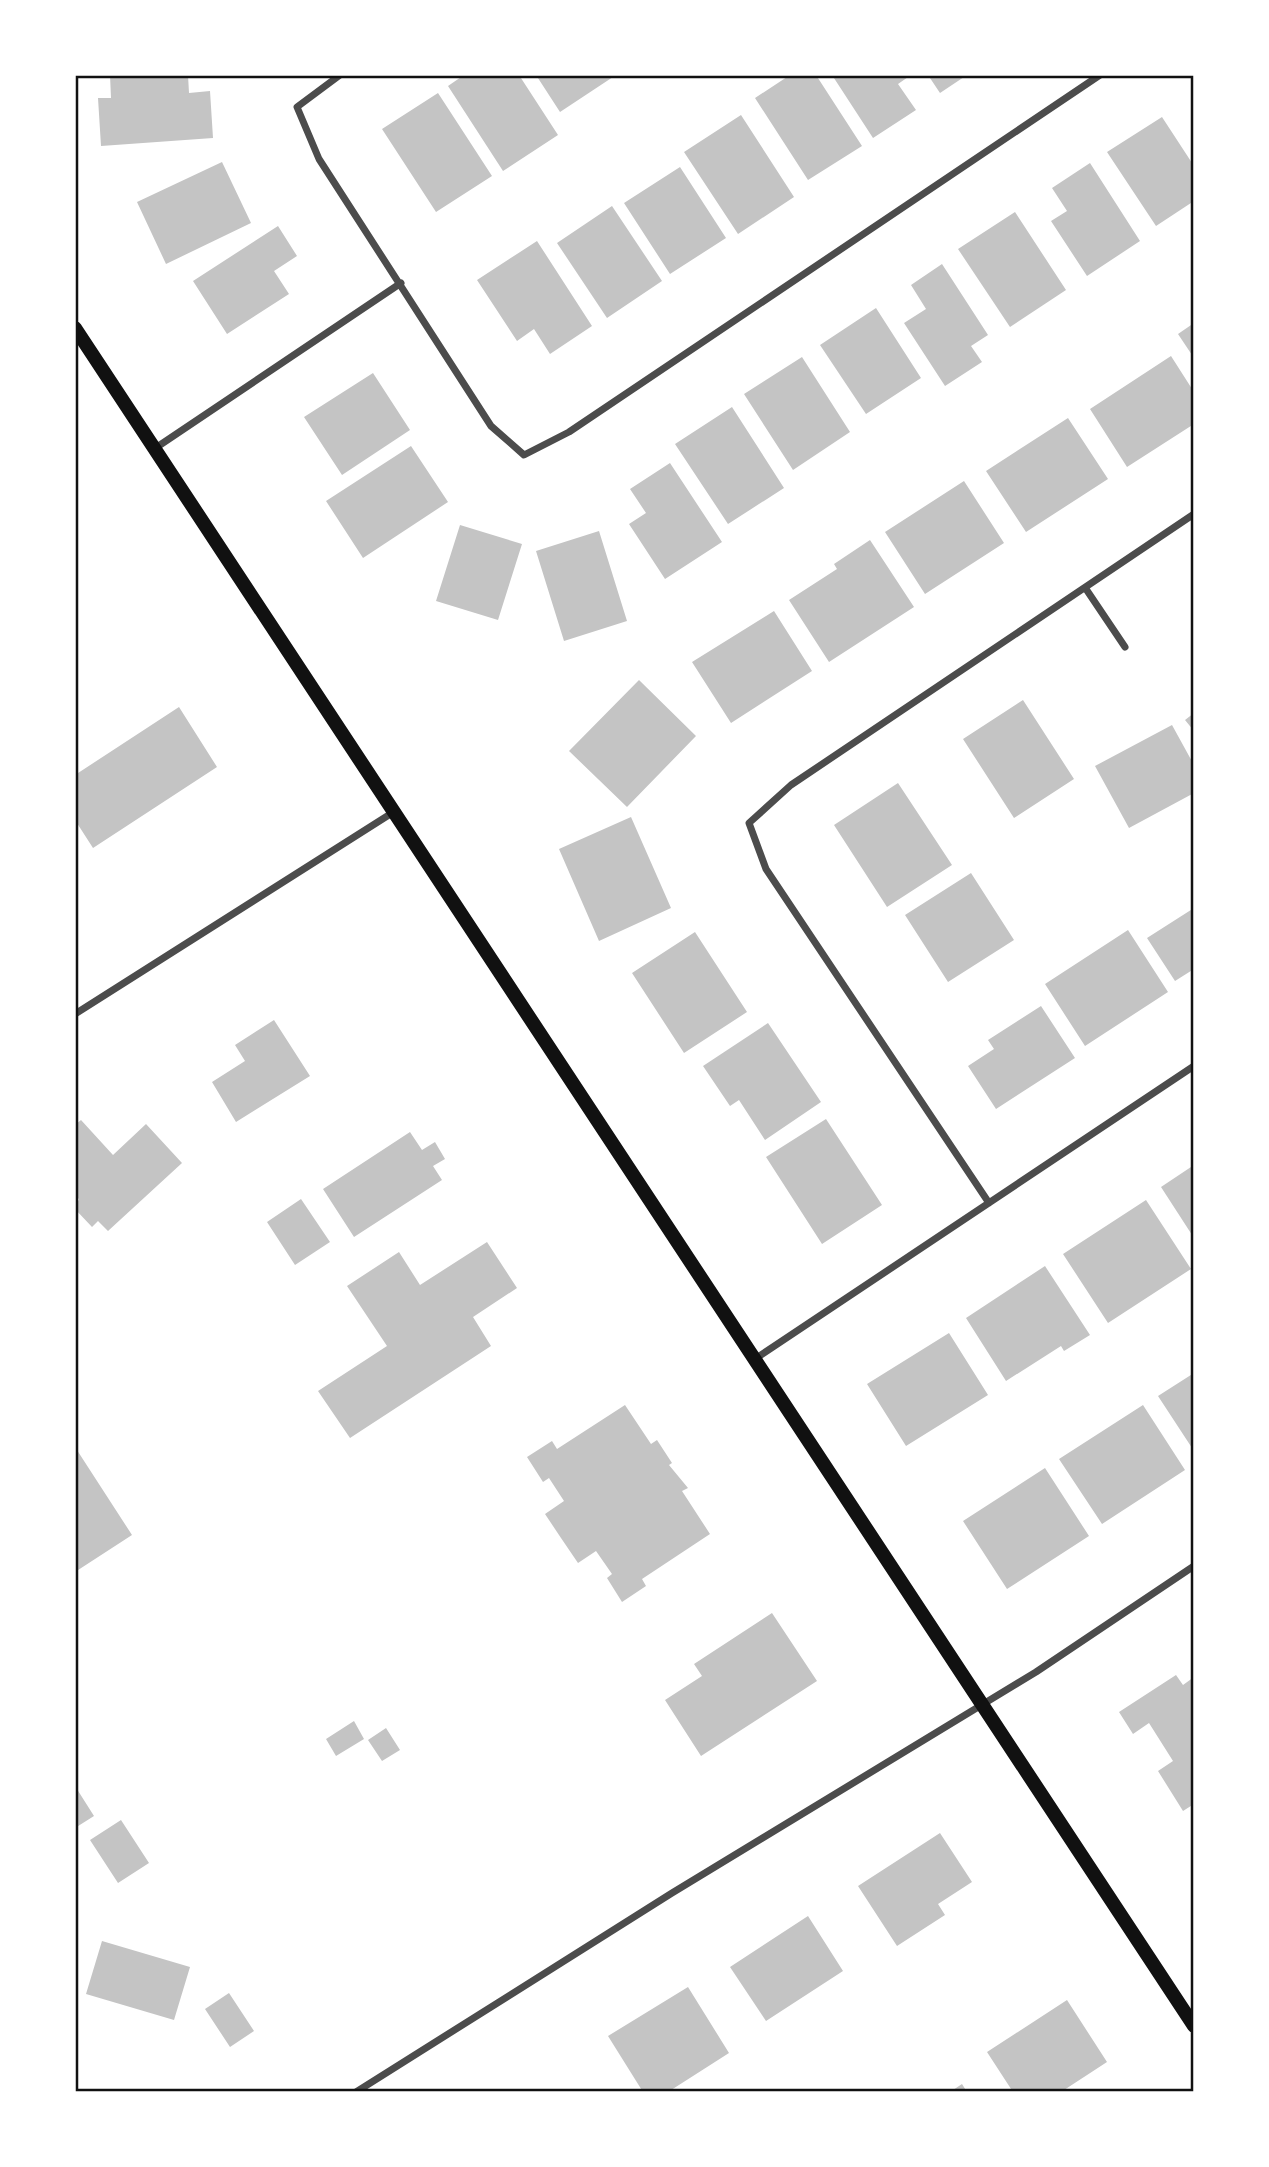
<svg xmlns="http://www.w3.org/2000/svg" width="1269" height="2167" viewBox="0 0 1269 2167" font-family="'Archivo Narrow',sans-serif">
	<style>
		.building { fill: #c4c4c4 }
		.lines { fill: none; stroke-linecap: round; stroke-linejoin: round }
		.minor { stroke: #4c4c4c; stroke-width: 7 }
		.secondary { stroke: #111; stroke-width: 14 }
		.neatline { fill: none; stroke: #111; stroke-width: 2.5 }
	</style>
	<rect width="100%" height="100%" fill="#fff"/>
	<!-- building -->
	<path class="building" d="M110,75H188L189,93L210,91L213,138L101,146L98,98H111Z
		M464,75H519L558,135L503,171L448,86Z
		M536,75H616L560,112Z
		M790,75H816L862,146L808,180L755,98Z
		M832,75H911L898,84L916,110L873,138Z
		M928,75H967L940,93Z
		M438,93L492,176L436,212L382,129Z
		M741,115L794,197L738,234L684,152Z
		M1162,117L1194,166V201L1156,226L1107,152Z
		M222,162L251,223L166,264L137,202Z
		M1090,163L1140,241L1087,276L1051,221L1067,211L1052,188Z
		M680,167L726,238L670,274L624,203Z
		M612,206L662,281L607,318L557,243Z
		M1015,212L1066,290L1010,327L958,249Z
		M278,226L297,256L274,271L289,294L227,334L193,281Z
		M537,241L592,326L550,354L534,329L517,341L477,280Z
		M942,264L988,335L971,346L982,362L945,386L904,323L926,309L911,285Z
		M876,308L921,378L866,414L820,345Z
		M1194,323V358L1178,334Z
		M1171,356L1194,392V424L1127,467L1090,409Z
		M802,357L850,432L793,470L744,394Z
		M373,373L410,430L342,475L304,417Z
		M732,407L784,488L728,524L675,444Z
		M1068,418L1108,479L1026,532L986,471Z
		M411,446L448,502L363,558L326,501Z
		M670,463L722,542L665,579L629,524L646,513L630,489Z
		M964,481L1004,543L925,594L885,532Z
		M460,525L522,544L498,620L436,601Z
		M599,531L627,621L564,641L536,551Z
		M870,540L914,607L829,662L789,600L837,569L834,564Z
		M774,611L812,671L731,723L692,662Z
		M639,680L696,736L627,807L569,751Z
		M1023,700L1074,779L1014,818L963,739Z
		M179,707L217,767L93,848L75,820V775Z
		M1194,713V731L1185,720Z
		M1172,725L1194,765V793L1129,828L1095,766Z
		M898,783L952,865L887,907L834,825Z
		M631,817L671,908L599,941L559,849Z
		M971,873L1014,940L948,982L905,915Z
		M1194,908V969L1175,981L1147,938Z
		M1128,930L1168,992L1085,1046L1045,984Z
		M695,932L747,1012L684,1053L632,973Z
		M1041,1006L1075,1058L996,1109L968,1066L994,1049L988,1040Z
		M274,1020L310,1076L236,1122L212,1082L245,1061L235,1045Z
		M768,1023L821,1102L765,1140L739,1100L730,1106L703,1066Z
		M826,1119L882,1205L822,1244L766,1157Z
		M81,1120L113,1155L146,1124L182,1163L108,1231L98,1221L92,1227L75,1209L79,1199L75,1196V1125Z
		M410,1132L422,1150L435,1142L445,1159L433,1166L442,1180L354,1237L323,1189Z
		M1194,1165V1238L1161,1187Z
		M301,1199L330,1242L295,1265L267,1222Z
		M1146,1200L1191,1269L1108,1323L1063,1254Z
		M487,1242L517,1288L473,1317L491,1346L350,1438L318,1391L387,1346L347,1286L399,1252L420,1285Z
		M1045,1266L1090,1335L1064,1351L1061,1346L1006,1381L966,1318Z
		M949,1333L988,1395L906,1446L867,1384Z
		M1194,1373V1451L1158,1396Z
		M625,1405L651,1444L657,1440L672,1463L669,1465L688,1488L682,1491L710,1534L642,1579L646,1586L622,1602L607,1578L612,1574L596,1551L578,1563L561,1538L545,1514L564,1501L549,1478L543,1482L527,1457L552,1441L557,1449Z
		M1143,1405L1185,1470L1102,1524L1059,1459Z
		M75,1447L132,1535L75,1572Z
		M1045,1468L1089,1536L1007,1589L963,1521Z
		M772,1613L817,1681L701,1756L665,1700L702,1676L694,1664Z
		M1176,1675L1183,1685L1194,1677V1804L1183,1811L1158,1771L1173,1761L1149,1723L1133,1734L1119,1712Z
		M354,1721L364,1739L336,1756L326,1739Z
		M386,1728L400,1750L382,1761L368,1740Z
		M75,1786L94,1816L75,1828Z
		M121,1820L149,1863L118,1883L90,1840Z
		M940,1833L972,1882L938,1904L945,1915L897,1946L858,1886Z
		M808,1916L843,1971L766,2021L730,1967Z
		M102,1941L190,1967L174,2020L86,1994Z
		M688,1987L729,2053L668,2092H643L608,2036Z
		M229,1993L254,2031L230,2047L205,2009Z
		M1067,2000L1107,2062L1061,2092H1013L987,2052Z
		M962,2084L967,2092H950Z"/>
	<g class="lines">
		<!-- minor -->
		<path class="minor" d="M340,75L297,107L319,159L491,426L524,455L569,432L1100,75
			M154,449L401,283
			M1086,589L1125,647
			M75,1014L392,813
			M989,1203L766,869L749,823L791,785L1194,514
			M755,1359L1194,1066
			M356,2092L672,1893L1036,1672L1194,1566"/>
		<!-- secondary -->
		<path class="secondary" d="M75,328L1194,2026"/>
	</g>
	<!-- border -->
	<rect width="1269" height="2167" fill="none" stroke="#ffffff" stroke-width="154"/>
	<rect x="77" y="77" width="1115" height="2013" class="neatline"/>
</svg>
